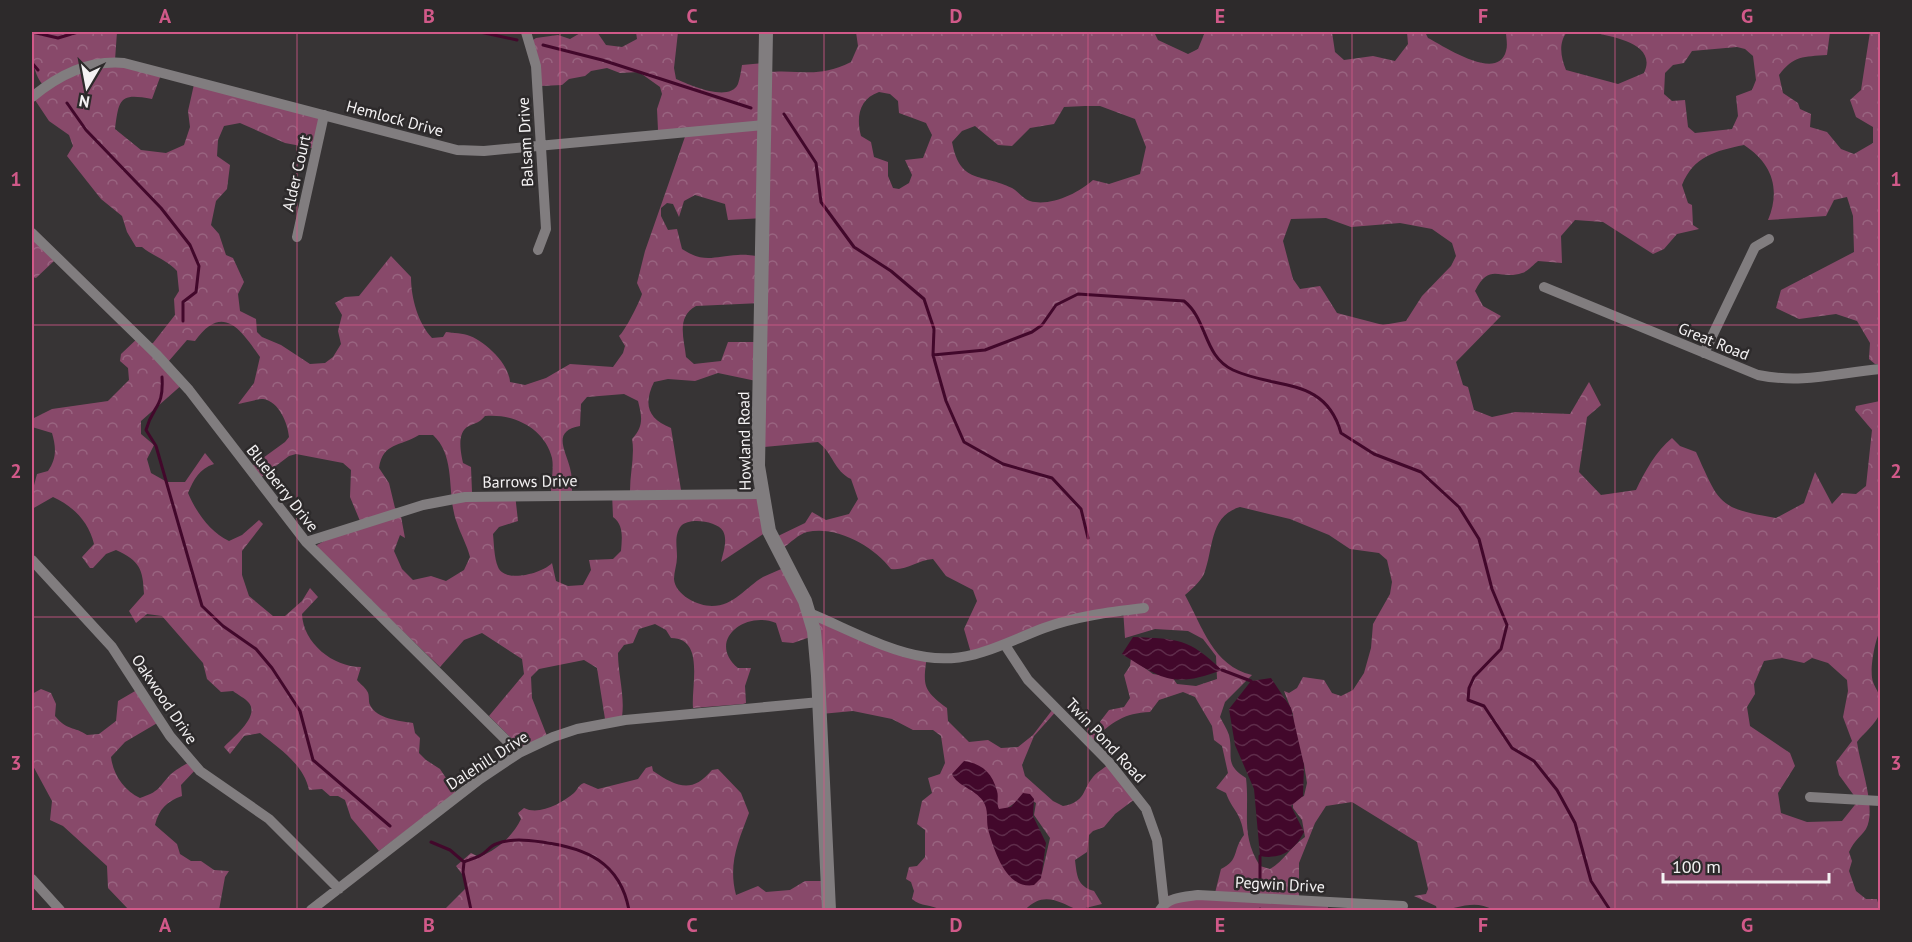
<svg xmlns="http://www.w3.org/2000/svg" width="1912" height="942" viewBox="0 0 1912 942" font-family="'PT Sans',sans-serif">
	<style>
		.forest { fill: url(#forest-crowns); fill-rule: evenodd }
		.water { fill: url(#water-waves) }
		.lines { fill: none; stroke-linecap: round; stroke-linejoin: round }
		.stream { stroke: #42082b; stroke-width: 3 }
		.minor { stroke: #817d7f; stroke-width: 10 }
		.tertiary { stroke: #817d7f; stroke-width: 14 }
		.grid { fill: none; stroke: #d15989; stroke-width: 1.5; stroke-opacity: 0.55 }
		.labels { text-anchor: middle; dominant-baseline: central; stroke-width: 5; stroke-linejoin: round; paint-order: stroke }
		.street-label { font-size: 16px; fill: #f4f2f3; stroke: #2d2a2b }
		.neatline { fill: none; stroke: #d15989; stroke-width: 2 }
		.grid-label { font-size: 20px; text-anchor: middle; font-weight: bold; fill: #d15989 }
	</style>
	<defs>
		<pattern id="forest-crowns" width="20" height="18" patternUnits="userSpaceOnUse" patternTransform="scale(1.5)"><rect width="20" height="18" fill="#88496a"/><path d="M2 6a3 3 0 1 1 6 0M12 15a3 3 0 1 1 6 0" fill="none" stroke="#996480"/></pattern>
		<pattern id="water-waves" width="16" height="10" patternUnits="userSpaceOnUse" patternTransform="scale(1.5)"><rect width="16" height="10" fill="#42082b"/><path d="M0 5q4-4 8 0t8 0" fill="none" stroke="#5e2c4a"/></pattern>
	</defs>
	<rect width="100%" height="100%" fill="#373435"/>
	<!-- forest -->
	<path class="forest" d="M32,32H117L115,60L162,72L152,99C120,93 119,98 115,129L141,150L166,153L184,145L190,127L188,111L195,80L325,112L317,149L285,143L240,123L224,126L218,140L217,156L230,165L227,189L216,201L211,225L219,234L226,255L233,258L244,282L238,294L240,311L256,319L257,332L262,337L281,345L310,364L325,363L333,357L341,344L338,331L342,315L335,303L345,297L359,296L391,256L411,277C411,298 418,323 432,338L443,337L446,332C453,333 463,333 470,336C486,342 509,364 510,382L525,385L546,378L570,364L613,367L623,353L625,346L619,336C625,331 639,303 642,294L637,283L645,251L687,131L658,130L657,109L662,94L660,87L639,72L620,73L607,68L591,71L585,76L569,79L562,85L541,86L533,40L536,38L558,35L570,39L582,32H597L606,45L622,47L637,39L636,32H678L674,68L676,79C690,85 729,103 738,84C740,78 741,71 742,65L765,63L767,72C803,69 816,79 851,62L858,46L856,32H1154L1158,40L1188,54L1198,49L1205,32H1250L1255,34L1258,32H1332L1335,52L1344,60L1373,56L1395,61L1408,44L1407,32H1425L1428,38C1442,45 1498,83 1506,51C1508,45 1506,37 1506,32H1567C1558,43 1561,58 1566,70L1618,84L1644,73C1658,43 1612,37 1592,32H1830L1827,55C1803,57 1794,55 1779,75L1783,93L1798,103L1800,109L1811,114L1810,127L1827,132L1841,149L1854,154L1873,143V127L1856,117L1850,100L1861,90L1870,32H1880V364H1875L1869,359L1870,343L1857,321L1836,314L1799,319L1776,308L1781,290L1854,252L1853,216L1847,197L1834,200L1826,216L1768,220C1781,189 1772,163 1744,145C1715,151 1694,156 1682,185L1688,203L1692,205L1693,225L1699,229L1677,234L1664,249L1653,254L1603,222L1575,220L1561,236L1562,263L1538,261C1534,264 1527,272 1522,273C1500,281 1490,261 1475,291L1483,306L1501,316L1456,362L1463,385L1468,387L1474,410L1492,417L1515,412L1570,414L1589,382L1601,405L1587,417L1579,472L1601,495L1636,490C1645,471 1656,451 1672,438L1680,446L1696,452C1720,505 1718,508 1776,518L1804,503L1815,472L1832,504L1842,493L1856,494L1866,486L1872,430L1855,410L1856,406L1880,401V631C1875,640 1869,671 1873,682C1877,692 1884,699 1880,712C1878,722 1863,734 1857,742C1860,765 1877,810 1866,829C1860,838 1855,839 1849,852L1852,861L1849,871L1856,891L1866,899H1877L1880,910H1493C1474,898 1456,910 1437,910L1436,906L1414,896L1426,894L1428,889L1417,842L1352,802L1326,806L1315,823L1299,863V898L1328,903V910H1156L1164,896L1215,893L1221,869C1240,860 1232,850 1244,835C1241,812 1232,810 1226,793L1216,788L1228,773L1222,746L1214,740L1212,726L1195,697L1183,692L1159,700L1150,712C1124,713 1112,722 1093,740L1089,736L1109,710L1124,707L1130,698L1124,675L1130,666L1131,658L1153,674L1172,677L1177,684L1196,686L1217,679L1216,656L1203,639L1188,631L1155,629L1125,638L1123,609L971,653L964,629L977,601L973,590L946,576L933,559C917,560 907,571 891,569C874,546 836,525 807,532C799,534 790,543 783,548L776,537L805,523L812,512L826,520L849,514L858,499L851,479C834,471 833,453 818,442L764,447L761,382L718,373L695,381L668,379L654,382C643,405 648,419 671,428L681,490H761L771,529L721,562C723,553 728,540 723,531C717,521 689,517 681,526C674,535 677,546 677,557C677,564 674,572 674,579C675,595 698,606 712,606C734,606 746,587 763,577C771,573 780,570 788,566L812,610L870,637L927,655C923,686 922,689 947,708L948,721L969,742L988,740L1001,748L1018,747L1033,735L1056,705L1059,708L1034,736L1022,765L1025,776L1053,801L1063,806C1086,802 1082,790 1093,777C1098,771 1106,767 1112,762L1139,796L1115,814L1104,827L1093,831L1089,835L1087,852L1075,860C1077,876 1077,886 1094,891L1102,904L1077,910C1057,900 1042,892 1025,910H941C931,904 921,907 912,899L914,891L911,882L906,879L909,867L917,866L925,857V830L917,824L922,801L932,793L928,778L940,774L945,763L941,736L933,730H913L892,719L853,711L821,714L816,635L793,643L782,642L776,623C745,610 706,641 738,668H751L745,686L746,703L743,704L693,708C691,686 705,638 671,638L666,630L655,624L639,629L633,643L624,645L618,653C618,675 625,695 622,717L605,719L597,668L584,660L539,669L531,677L532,698L547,736L522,749L489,716L524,674L522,659L482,633L464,640L440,667L318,550L317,545L360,521L350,497L351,470L343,463L296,454L289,456L260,478L252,466L285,442L289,437C288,424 279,401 263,399C258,399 247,402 238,404L254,383L260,357C241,330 223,302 195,341L187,340L168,362L184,383L141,421V434L154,445L147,459L151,473L167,482H185L205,453L214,464C199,469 194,479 188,493C196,512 210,532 229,541L242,535L259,520L263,524L242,551V575L249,596L273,616H285L302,601L310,588L318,597L302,614C303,643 333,667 361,667L357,680C360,684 365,687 367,691C370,695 368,701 370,705C377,719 399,721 413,723L415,733L420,738L419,753L426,760L440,769L456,793L379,851L351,818L345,800L338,796H330L322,789L309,790C304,765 280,749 260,733L244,736L230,754L224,747C232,738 260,717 249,703C245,698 238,695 233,691L221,692L207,679L203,663L162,616L147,614L136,623L129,611L144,594C143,569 140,561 116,550L106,554L93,568H90L82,557L94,544C89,522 73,506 53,497L32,509V493L37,474L48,471C57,458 56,447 52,433L32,427V419L52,409L108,401L129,380L128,368L120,361L121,354L140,336L150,344L153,343L175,315L174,299L179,291L177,271C166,259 154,257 142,247H136L127,232L122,216L101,199L67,156L73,146L69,135L49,121L33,97L45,87C31,74 32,50 32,32ZM1737,47L1745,49L1753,56L1756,80L1752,90L1736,96L1738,116L1732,129L1695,133L1688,127L1685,100L1672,101L1664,94L1665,73L1673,65L1684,63L1692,51ZM879,92L890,94L898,101L899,113L926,123L932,135L923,158L905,160L912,175L909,183L899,189L893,188L888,176V162L874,157L871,142L861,136C856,117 859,99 879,92ZM1085,106H1100L1135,119L1146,147L1140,174L1109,184L1093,180C1079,193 1050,207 1030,201C1023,199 1018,191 1012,188C982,173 960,185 952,142L962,131L975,126L998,145L1012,146L1030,128L1054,124L1064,107ZM695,195L725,204L728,220L764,218L762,257C755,256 746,254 738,255C714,256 705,264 682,249L677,229L668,230L661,216V208L667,203L673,204L679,217L684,201ZM1326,218L1351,227L1400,223L1432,229L1452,243L1456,256L1451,266L1422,296L1406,321L1383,325L1337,313L1320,286L1300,289L1293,279L1283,241L1291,219ZM761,303L760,342H728L721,361L694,364L686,357C684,338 676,317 696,306ZM624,394L638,401C642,417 644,426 632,439C635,455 630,473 630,491L612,493L613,517C624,525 622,538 621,551L613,559L589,560L591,570L583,585L568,586L556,581L552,563C543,573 505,584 498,567C494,558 494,543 493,534L499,527L518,521L515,494L472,492L471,467L463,463C461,453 456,432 469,426C477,422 479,423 485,416C514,413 545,429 552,458C554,468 551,482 551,492H572C572,484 572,475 570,468C565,449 552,431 580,426L581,404L587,397ZM419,435H433C457,457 446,495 457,523C461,535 467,545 470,557L464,570L446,581L431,576L413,580L402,569L394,551L400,535L405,538L400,511L395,508L389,483L379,468C383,442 400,447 419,435ZM1240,507L1290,519L1329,535L1350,549L1379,553L1387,560L1392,582L1390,594L1373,624L1371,648L1364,673L1353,690L1341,696L1332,693L1324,680L1303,677L1297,688L1289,693L1284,691L1293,714L1295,745L1304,764L1307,783L1304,796L1293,800V808L1302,820L1305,837C1291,846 1284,861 1270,869L1260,866C1240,834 1250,813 1246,778C1223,764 1234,755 1229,735C1227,729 1223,723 1220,717L1225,702L1252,675C1213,666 1202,626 1185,595C1192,589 1200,582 1204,574C1214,548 1209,516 1240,507ZM1782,658L1804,663L1812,658L1828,663L1847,680L1848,691L1843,717L1852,741L1836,762L1839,775L1858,801L1842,821L1807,822L1781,813L1778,793L1795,766L1790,753L1750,726L1747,707L1755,694L1754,684L1764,661ZM1025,796L1036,803L1034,815L1050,838L1042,873L1039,876L1006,809Z
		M32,230L54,261L36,278L32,277Z
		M142,687L159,722L125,742L111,757C113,774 124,791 140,798C160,791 157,789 170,775C176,769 187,764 194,759L199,766L181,785L182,796C167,801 159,809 155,825L177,844L180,854L191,861H201L214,870L229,871L225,877L219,910H129L108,888L107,866L63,826L50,820L52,801L32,764V694L41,689L51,693L56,704L55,716C67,731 74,726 87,735L99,734L116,721L118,701Z
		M652,766L653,771C677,787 692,794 712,770L718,769L741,793L749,813C738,842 728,864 736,895L758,886L766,892L790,890L805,881H824L828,910H444L465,889V878L456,866L471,853L479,857C497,850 513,836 521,819L518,813L524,808C539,816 562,803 574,793C579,788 577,786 584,783L598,789L638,779L646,768Z"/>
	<!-- water -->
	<path class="water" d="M1133,637C1179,639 1188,638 1222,670C1174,688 1163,680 1122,654Z
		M1271,678L1291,708L1304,765L1303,796L1291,806L1304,832C1295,850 1281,860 1260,856L1254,789L1235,745L1229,709L1251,681Z
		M964,761C982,764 992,772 997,791C999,797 996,803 999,809L1011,807L1023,793L1030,794L1034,799L1033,816L1046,843L1041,878L1034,885C1006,890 994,850 988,829C986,819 989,810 983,801C975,789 957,786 952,774Z"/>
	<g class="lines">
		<!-- stream -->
		<path class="stream" d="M32,32L58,38L78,32
			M480,32L517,40
			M543,45L602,60L751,108
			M32,63L38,70
			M67,103L86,130L161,208L190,245L199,266L196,292L183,302V321
			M784,114L816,163L821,202L854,247L891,271L924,299L934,329L933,355L946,401L964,442L1003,464L1052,478L1081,509L1088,538
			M933,355L985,350L1032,332L1042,325L1056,305L1078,294L1184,301C1208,320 1203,356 1233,370C1276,390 1325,376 1341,433L1374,454L1421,472L1459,507L1479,539L1492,589L1507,625L1501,649L1474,677L1469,688L1468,700L1484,706L1512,748L1534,761L1557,790L1575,823L1591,881L1610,910
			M162,377C164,409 153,404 146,430L156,446L202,606L223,626L256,649L272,668L300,711L313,760L390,826
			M1222,670L1251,681
			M431,842L450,850L464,862C469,860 476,858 481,855C487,852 490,846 496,844C511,838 527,840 542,842C586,848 620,862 629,910
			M464,862L463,872L471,910
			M1260,883V856
			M1260,910V909"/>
		<!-- minor -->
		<path class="minor" d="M526,32L536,66L546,229L538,250
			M32,97C59,75 88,60 124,63L457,150L484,151L765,125
			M32,233L156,354L189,390L306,542L519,753
			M297,237L324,115
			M1544,287L1758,375C1803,384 1836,373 1880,369
			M1704,353L1755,247L1769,239
			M306,542L423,505L465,497L761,494
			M32,560L112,647L170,736L200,771L269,819L339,889
			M809,613C846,628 886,651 926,657C971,664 1004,643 1044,628C1077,616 1110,612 1144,608
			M1005,645L1028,680L1108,761L1146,809L1157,840L1164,904
			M1810,797L1880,801
			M32,879L60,910
			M311,910L480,779L519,753L553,737L577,729L625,720L820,702
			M1160,910C1168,897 1183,897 1198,895L1403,906"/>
		<!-- tertiary -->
		<path class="tertiary" d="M766,32L758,466L769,531L805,601L814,631L818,676L829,910"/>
	</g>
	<!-- grid -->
	<path class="grid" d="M297,32V910M560,32V910M824,32V910M1088,32V910M1352,32V910M1615,32V910M32,325H1880M32,617H1880"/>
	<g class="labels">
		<!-- street labels -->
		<g class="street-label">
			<text transform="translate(395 118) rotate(15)">Hemlock Drive</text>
			<text transform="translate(525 142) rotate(-93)">Balsam Drive</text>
			<text transform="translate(296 173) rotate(-77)">Alder Court</text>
			<text transform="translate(1714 341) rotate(22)">Great Road</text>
			<text transform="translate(744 441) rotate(-91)">Howland Road</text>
			<text transform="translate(530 481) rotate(-1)">Barrows Drive</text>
			<text transform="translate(283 488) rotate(52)">Blueberry Drive</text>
			<text transform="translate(165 699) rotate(56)">Oakwood Drive</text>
			<text transform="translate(1106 740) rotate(47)">Twin Pond Road</text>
			<text transform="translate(487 760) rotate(-33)">Dalehill Drive</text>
			<text transform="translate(1280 884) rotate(3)">Pegwin Drive</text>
		</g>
	</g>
	<!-- border -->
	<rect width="1912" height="942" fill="none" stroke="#2d2a2b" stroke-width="66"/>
	<!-- north arrow -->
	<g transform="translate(87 87) rotate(190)" stroke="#2d2a2b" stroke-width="4.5" paint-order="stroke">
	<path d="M0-4.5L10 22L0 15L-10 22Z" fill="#f4f2f3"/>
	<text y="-9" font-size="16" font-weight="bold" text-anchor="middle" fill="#f4f2f3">N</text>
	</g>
	<!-- scale -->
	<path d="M1663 873v9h166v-9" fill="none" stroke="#f4f2f3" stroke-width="3"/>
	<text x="1672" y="873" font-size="18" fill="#f4f2f3" stroke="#2d2a2b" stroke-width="4.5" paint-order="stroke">100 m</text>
	<rect x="33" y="33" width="1846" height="876" class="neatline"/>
	<g class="grid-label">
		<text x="165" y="23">A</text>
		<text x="429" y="23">B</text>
		<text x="692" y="23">C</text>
		<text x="956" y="23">D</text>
		<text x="1220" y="23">E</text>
		<text x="1483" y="23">F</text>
		<text x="1747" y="23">G</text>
		<text x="16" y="186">1</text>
		<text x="1896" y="186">1</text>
		<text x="16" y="478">2</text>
		<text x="1896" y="478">2</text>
		<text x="16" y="770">3</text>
		<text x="1896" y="770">3</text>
		<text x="165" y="932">A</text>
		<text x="429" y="932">B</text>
		<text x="692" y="932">C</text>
		<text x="956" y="932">D</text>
		<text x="1220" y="932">E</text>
		<text x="1483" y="932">F</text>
		<text x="1747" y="932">G</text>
	</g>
</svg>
